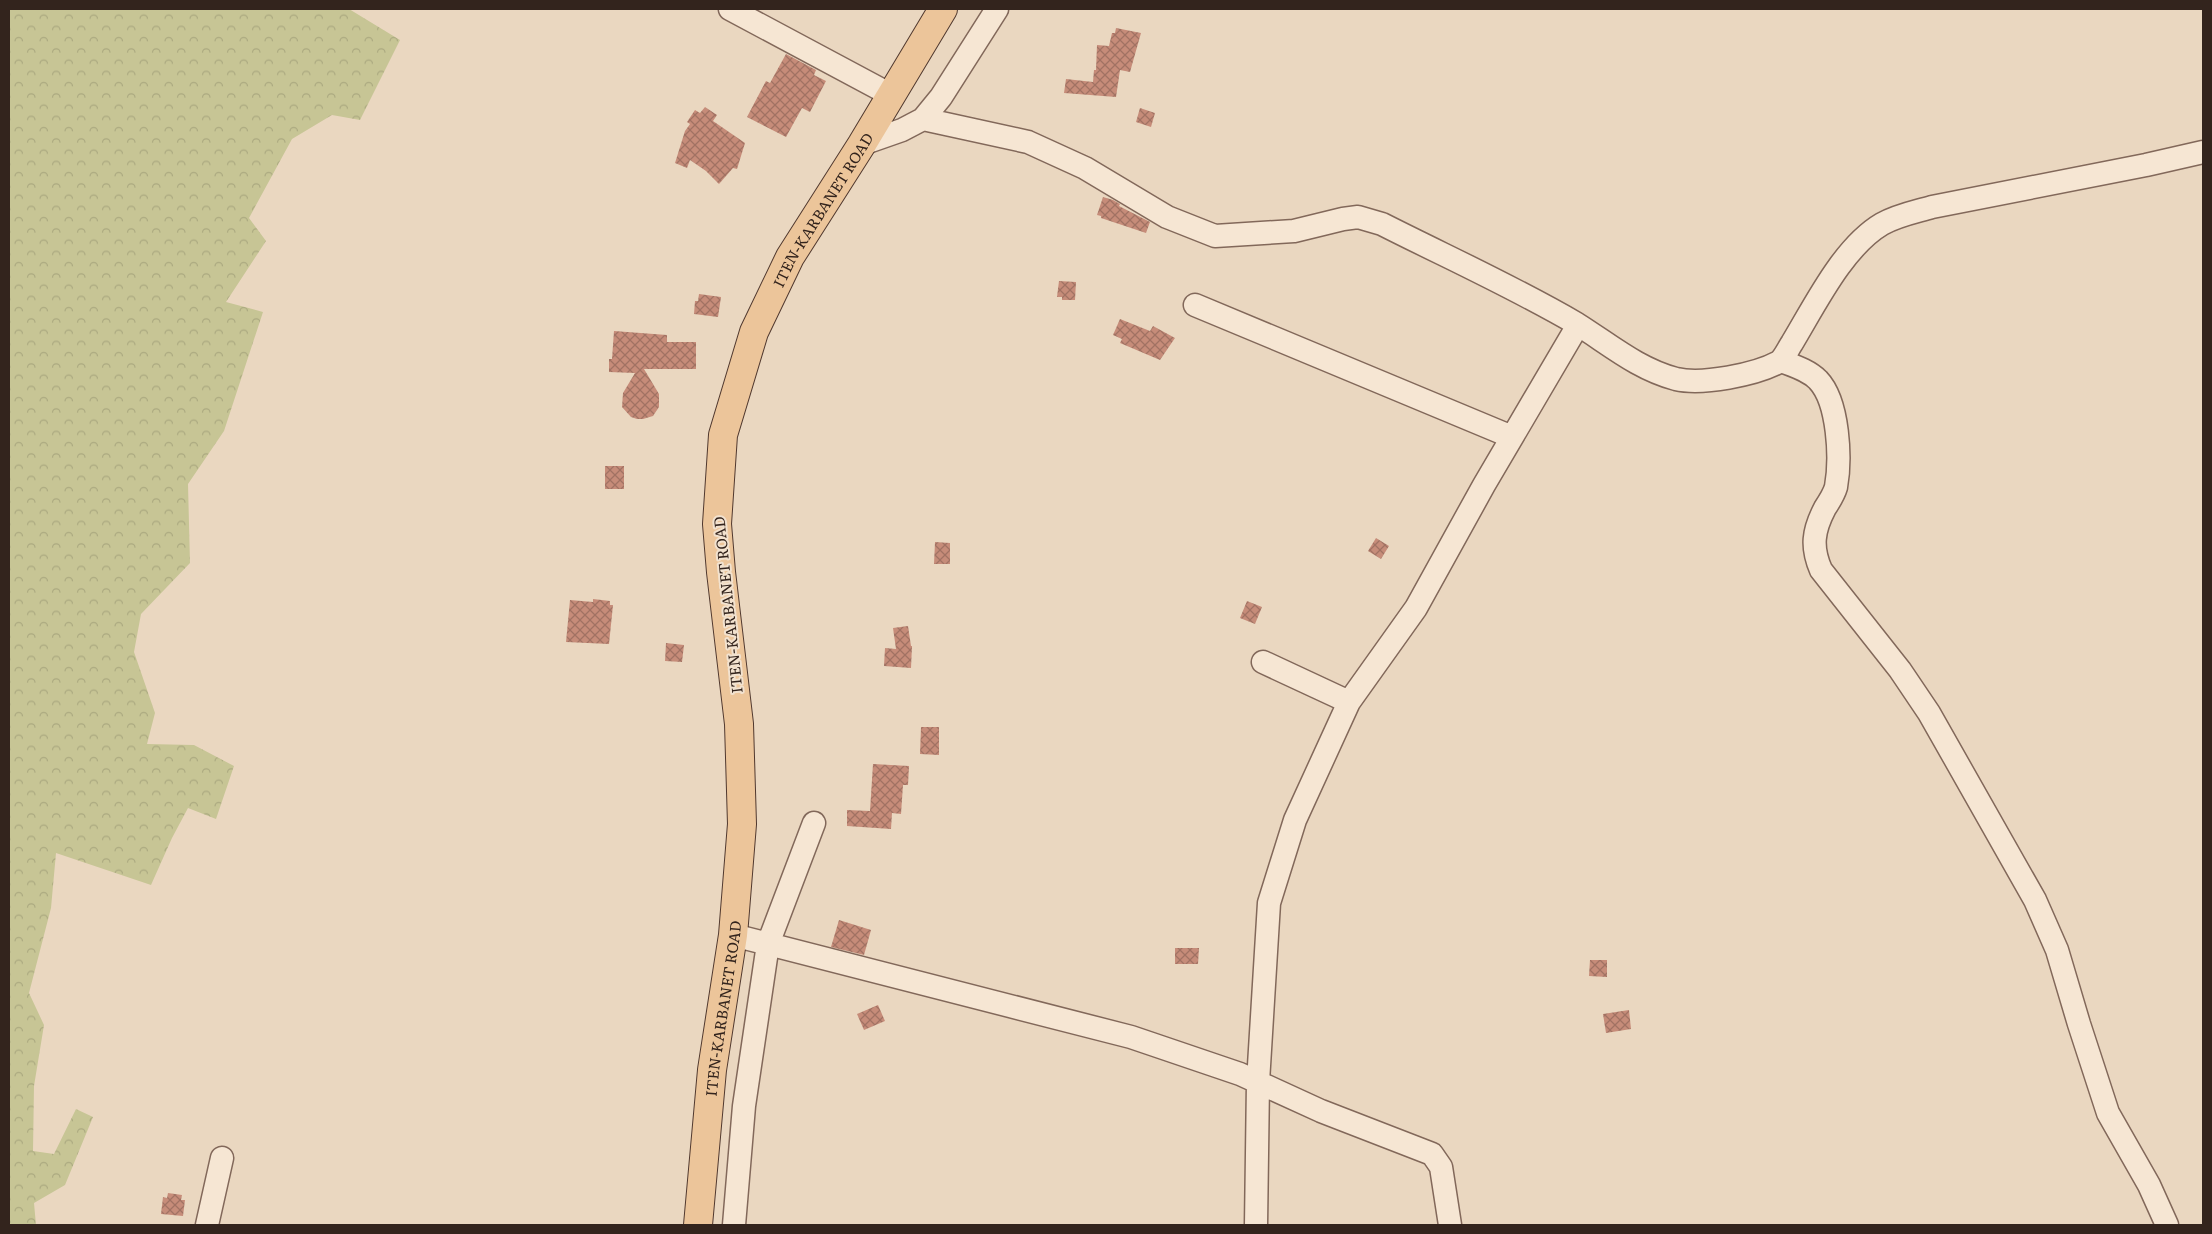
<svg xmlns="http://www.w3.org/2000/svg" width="2212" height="1234" viewBox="0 0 2212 1234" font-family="Literata,serif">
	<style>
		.forest { fill: url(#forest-crowns) }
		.building { fill: url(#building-cross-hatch) }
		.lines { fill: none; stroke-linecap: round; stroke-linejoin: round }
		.minor-casing { stroke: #82685a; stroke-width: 25 }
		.major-casing { stroke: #50382e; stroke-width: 30 }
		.minor { stroke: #f6e6d3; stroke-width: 22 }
		.major { stroke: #ecc59a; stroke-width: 28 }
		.labels { text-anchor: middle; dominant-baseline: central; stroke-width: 4; stroke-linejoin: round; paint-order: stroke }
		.street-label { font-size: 15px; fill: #33241d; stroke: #f2e2cf }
	</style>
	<defs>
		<pattern id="forest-crowns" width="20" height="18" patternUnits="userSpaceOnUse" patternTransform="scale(1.25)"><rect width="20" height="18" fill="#c7c595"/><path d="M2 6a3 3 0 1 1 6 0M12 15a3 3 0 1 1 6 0" fill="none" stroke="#aba980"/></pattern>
		<pattern id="building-cross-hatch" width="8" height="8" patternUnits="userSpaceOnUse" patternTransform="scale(1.25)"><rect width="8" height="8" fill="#c68c79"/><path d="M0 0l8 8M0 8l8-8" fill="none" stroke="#a17263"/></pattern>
	</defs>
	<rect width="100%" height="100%" fill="#ead7c0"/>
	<!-- forest -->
	<path class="forest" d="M9,9H349L400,40L360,120L332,115L292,139L249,218L266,241L226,302L263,312L224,431L188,484L190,563L141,614L134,652L155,713L147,744L194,745L234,766L216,819L188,808L172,838L151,885L56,853L51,908L29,993L44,1025L34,1086L33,1151L54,1154L76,1109L93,1117L65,1185L34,1203L36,1225H9Z"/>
	<!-- building -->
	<path class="building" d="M1116,28L1141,33L1130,72L1120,70L1116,97L1064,93L1066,79L1093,82L1094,70H1096L1097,45L1109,46L1112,33H1115Z
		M786,54L816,70L814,75L826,81L810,112L802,108L786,137L747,117L766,81L770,83Z
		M705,107L717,115L713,121L745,143L737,169L733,168L719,184L706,171L690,160L687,168L675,163L685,131L690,124L687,122L695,110L700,113Z
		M1140,108L1155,113L1151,127L1136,122Z
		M1103,197L1113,200L1120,204L1119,206L1150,222L1146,233L1101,218V216L1097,215Z
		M1059,281L1076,282L1075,300H1062V297H1057Z
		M699,294L721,297L718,317L694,314L695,301H698Z
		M1120,319L1150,331L1153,326L1175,338L1160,360L1120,343L1122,339L1113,335Z
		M614,331L667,335V342H696V369H644L659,394V407L653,416L643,419H637L631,417L622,407L623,393L635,373L609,372V359H612Z
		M605,466H624V489H605Z
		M1376,538L1389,546L1381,559L1368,551Z
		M935,542L950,543V564H934Z
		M593,599L610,601V605H613L609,644L566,642L570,600L593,602Z
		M1247,601L1262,607L1255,624L1240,618Z
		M908,626L911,646H912L911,668L884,666L885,648L896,649L893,628Z
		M666,643L684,645L682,662L665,661Z
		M921,727H939V755L920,754Z
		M873,764L909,766L908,785H903L901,814L892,813L891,829L847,826V810L870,811Z
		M839,920L871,930L864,955L831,947Z
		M1175,948H1199L1198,964H1175Z
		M1590,960H1607V977L1589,976Z
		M878,1005L885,1021L864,1030L857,1014Z
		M1629,1010L1631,1029L1606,1033L1603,1014Z
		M168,1193L182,1195L181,1200H185L183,1216L161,1214L163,1197L167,1198Z"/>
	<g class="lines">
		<defs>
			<path id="minor" d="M730,9L891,95
				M923,119L1028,142L1085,168L1167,217L1215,236L1294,231L1343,219L1358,217L1382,224C1447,257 1514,287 1577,324C1609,344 1638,369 1676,379C1702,385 1755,375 1779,362C1784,358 1788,349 1792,343C1815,305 1843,247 1882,224C1898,215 1915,212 1932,207L2146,165L2203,152
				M862,144L902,130L923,119L941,97L997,9
				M1195,305L1512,437
				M1781,361C1794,366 1808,370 1818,380C1839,402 1841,459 1836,487C1834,494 1829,502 1825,508C1813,531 1811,547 1821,570L1900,670L1929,713L2035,900L2057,950L2079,1024L2108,1113L2149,1185L2167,1225
				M1263,662L1349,702
				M733,935L1131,1037L1240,1074L1321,1111L1432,1154L1441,1167L1450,1225
				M207,1225L222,1158
				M734,1225L744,1106L768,944L814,823
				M1256,1225L1258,1082L1269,903L1295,820L1349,702L1416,608L1484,485L1578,325"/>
			<g id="major">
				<path id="s1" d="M698,1225L712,1070L733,935L742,824L739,724L721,572L717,524L723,435L754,332L790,257L862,144L943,9"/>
			</g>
		</defs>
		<!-- minor casing -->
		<use href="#minor" class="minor-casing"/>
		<!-- major casing -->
		<use href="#major" class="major-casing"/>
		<!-- minor -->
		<use href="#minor" class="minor"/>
		<!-- major -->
		<use href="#major" class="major"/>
	</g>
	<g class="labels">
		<!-- street labels -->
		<g class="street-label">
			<text stroke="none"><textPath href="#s1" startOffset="1042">ITEN-KARBANET ROAD</textPath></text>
			<text transform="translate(727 605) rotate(-96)">ITEN-KARBANET ROAD</text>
			<text stroke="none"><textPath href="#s1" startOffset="218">ITEN-KARBANET ROAD</textPath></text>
		</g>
	</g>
	<!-- border -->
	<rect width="2212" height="1234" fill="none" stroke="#33241d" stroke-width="20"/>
</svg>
